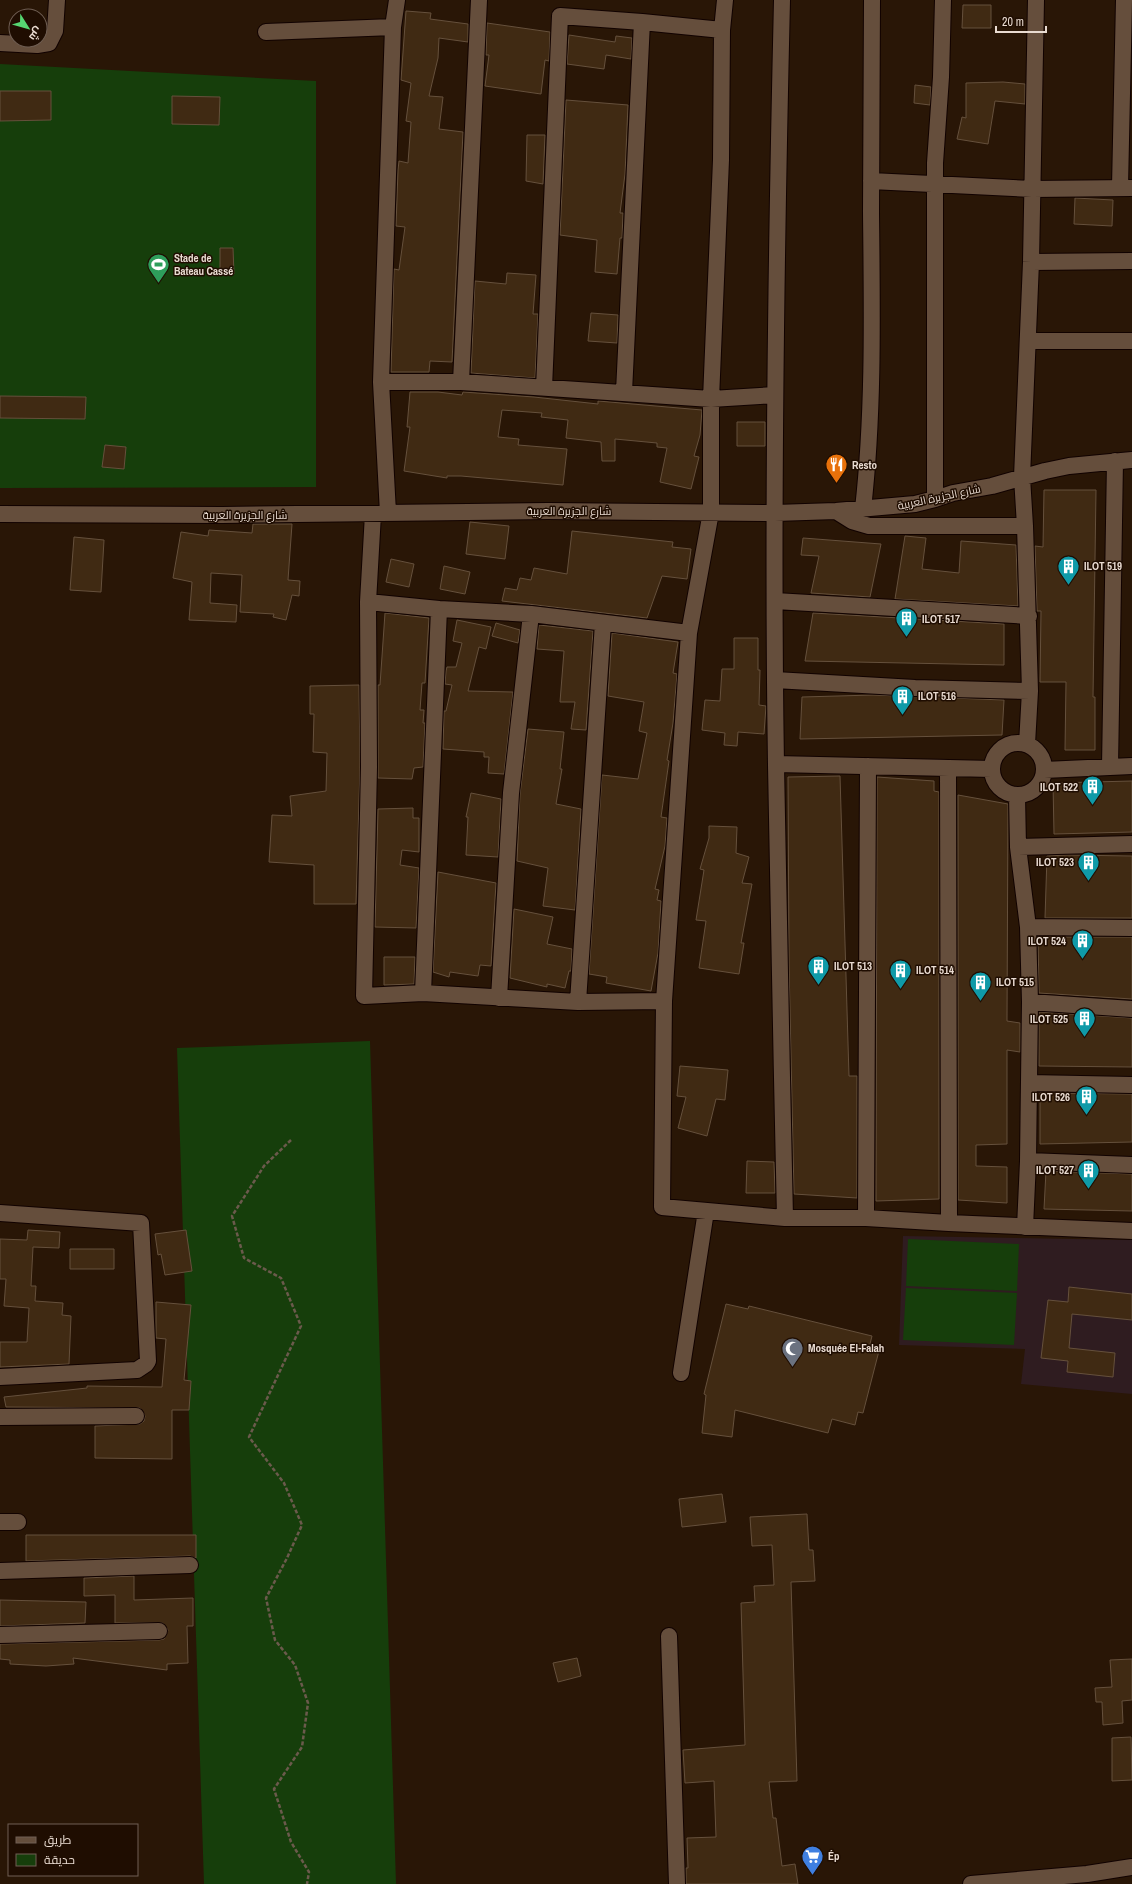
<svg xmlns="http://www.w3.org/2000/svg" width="1132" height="1884" viewBox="0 0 1132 1884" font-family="'Archivo Narrow',Cairo,sans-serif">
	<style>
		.education { fill: #2f1c20 }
		.green { fill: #163e0b }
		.building { fill: #402a13; stroke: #65503c }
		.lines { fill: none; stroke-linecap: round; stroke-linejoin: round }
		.minor-casing { stroke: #110200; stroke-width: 18 }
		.path { stroke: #6b5a4c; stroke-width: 2.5; stroke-dasharray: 4 2; stroke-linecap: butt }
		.minor { stroke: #654e3c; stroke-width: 16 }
		.labels { text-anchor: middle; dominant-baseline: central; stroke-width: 3; stroke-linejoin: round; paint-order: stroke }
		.poi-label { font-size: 11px; font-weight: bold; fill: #e9dbd1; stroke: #1f0d01; text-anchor: start }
		.street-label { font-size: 11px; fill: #e9dbd1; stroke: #1f0d01 }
	</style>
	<rect width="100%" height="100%" fill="#291606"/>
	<!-- education -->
	<path class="education" d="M903,1236L1132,1240V1394L1021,1384L1025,1349L899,1345Z"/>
	<!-- green -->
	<path class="green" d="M0,64L316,81V487L0,488Z
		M370,1041L396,1884H204L177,1048Z
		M908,1239L1019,1244L1017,1291L906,1286Z
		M906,1288L1017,1293L1014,1345L903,1340Z"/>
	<!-- building -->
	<path class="building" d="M963,5H991V28H962Z
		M406,11L431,13L430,19L468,24V42L439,38L438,58L429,96L443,97L439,129L463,132L452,362L430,361L429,372H391L394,269L399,270L405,227L396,226L398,170L399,161L408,163L411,122L406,121L411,83L401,80Z
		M487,23L550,32L549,61L545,60L541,94L485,86L489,55H486Z
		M569,35L615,42L616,36L632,38L631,59L606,55L604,69L567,64Z
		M1003,82L1025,84V104L995,101L988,144L957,139L962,117L966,118V83Z
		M915,85L931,87L930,105L914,103Z
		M0,91H51V120L0,121Z
		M172,96L220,97L219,125L172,124Z
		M566,100L628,105L625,174L620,213H623L622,238H620L617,274L595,272L597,240L560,235Z
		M527,135H545L543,184L526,181Z
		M1075,198L1113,200L1112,226L1074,224Z
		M220,248H233L234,274L220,275Z
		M507,273L536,275L533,314H538L535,378L471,373L475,281L506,284Z
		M591,313L618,315L617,343L588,341Z
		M410,392H438L462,395L463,392L534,397L598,404V401L702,410L700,435L694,456L699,457L691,489L660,482L667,448L657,447V443L615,439V461H602L601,442L566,438L568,420L541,417L542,413L502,410L498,437L519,439L518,445L567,449L563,485L461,476H447V478L404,471L410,427H407Z
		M0,396L86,397L85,419L0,418Z
		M737,422H765V446H737Z
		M105,445L126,447L124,469L102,467Z
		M1044,490H1096L1093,697H1095V750H1065L1066,682H1040L1041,611H1037L1035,546L1043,547Z
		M470,522L509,526L505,559L466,554Z
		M253,524H292L288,580L300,581L299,596L292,595L286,620L273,617L274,614L240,612L242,575L211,573L210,603L237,605L236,622L189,620L192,582L173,578L181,532L208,536L209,530L252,533Z
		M572,531L673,542L672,547L691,549L687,579L662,576L647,618L502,601L505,588L517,590L520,578L531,580L534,568L567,574Z
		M905,536L926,538L922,569L959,573L961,541L1016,545L1018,606L895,599Z
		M74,537L104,540L101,592L70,590Z
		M803,538L881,544L870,597L811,593L819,556L801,555Z
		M391,559L414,564L409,587L386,582Z
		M444,566L470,572L465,594L440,589Z
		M385,613L429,618L425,683H422L420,710H424L423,723H425L423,767L414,768L412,779L378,778V685H380Z
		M813,613L1004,624V665L805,661Z
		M457,620L491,627L486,649L479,647L468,691L513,692L504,774L488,773L489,757H484V752L443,749L444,711H446L452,685L445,684L446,671L447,667H456L462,643L453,641Z
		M496,623L520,630L518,643L492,636Z
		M539,625L593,631L586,730L571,729L575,702H560L564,651L537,649Z
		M612,633L678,642L673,673L677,674L673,723L667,760L669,761L661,817L667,818L665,846L655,889L659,890L657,900L661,901L658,953L651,991L606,983L607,977L589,974L602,775L638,779L647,733L639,731L644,702L608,696Z
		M734,638H758V670H760L759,705L766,706L764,734L738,732L737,746L724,745L725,733L702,730L705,700L720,701L722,669H734Z
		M359,685L360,767L356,904H314V865L269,862L272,815L292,816L290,796L326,791L327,753L313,752L314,714H310V686Z
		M873,695L1004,700L1002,735L800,739L802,697Z
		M528,729L564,732L560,769H562L556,804L581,809L575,910L543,906L548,868L517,861L520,794Z
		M840,776L849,1076H857V1198L794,1194L789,964L788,777Z
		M877,777L934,781V791L939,792V1199L876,1201Z
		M1132,781V832L1054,834L1053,783Z
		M471,793L501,799L498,857L466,855L468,817H466Z
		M958,795L1008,804L1007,1021L1020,1023V1052L1007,1050V1144L976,1145V1166L1007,1167V1203L958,1200Z
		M413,808V818H419V852L402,850L400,865L419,868L416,928L375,927L378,809Z
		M709,826L737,827L736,853L749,857L742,883L752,884L741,943H744L739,974L699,968L706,921L696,920L704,870L700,869L709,838Z
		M1067,855L1132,856V918H1045L1047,856Z
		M438,872L496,883L491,966L480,965L478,976L450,972L449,977L433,972Z
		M514,909L553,917L547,944L572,949L571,971H569L565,988L547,984V987L510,978Z
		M1038,937H1132V999L1039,993Z
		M384,957H415L414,984L384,985Z
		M1039,1012L1132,1018V1067L1039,1066Z
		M680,1066L728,1070L725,1100L716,1099L707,1136L678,1128L686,1097L677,1096Z
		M1040,1093L1132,1094V1142L1040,1144Z
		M747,1161L774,1162L775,1193H746Z
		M1046,1171L1132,1174V1211L1044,1209Z
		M28,1230L60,1232L59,1248L33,1247L31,1286H36L35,1301L63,1303L62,1315L71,1316L69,1364L0,1367V1342H27L29,1308L4,1306L6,1279H0V1239L27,1240Z
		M186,1230L192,1271L165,1275L161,1254L158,1255L155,1234Z
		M70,1249H114V1269H70Z
		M1069,1287L1132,1294V1320L1072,1314L1069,1348L1115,1353L1113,1377L1067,1372L1068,1361L1041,1358L1048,1300L1068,1302Z
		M156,1302L191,1305L184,1380L191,1381L189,1410H172V1459L95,1458V1426L140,1424L144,1421L145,1416L140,1408L6,1407L4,1397L87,1388V1386L162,1387L166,1339L156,1338Z
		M726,1304L748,1309L749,1306L872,1336L870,1344L880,1347L863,1413L858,1412L855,1425L832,1419L828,1433L735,1410L732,1437L702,1433L706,1395L704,1394Z
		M722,1494L726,1522L682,1527L679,1499Z
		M807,1514L809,1550H813L815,1581L791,1582L797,1781L769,1782L773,1818H776L782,1866L795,1864L798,1884H686V1868H688L687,1838L716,1837L714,1781L685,1783L683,1750L745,1745L741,1603L755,1602L754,1586L774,1585L772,1545L752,1546L750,1517Z
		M26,1535H196V1558L190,1556L26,1561Z
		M134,1576V1600L193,1598V1626H187L188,1663L167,1664V1670L73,1658L74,1664L46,1666L10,1664V1660L0,1659V1644L159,1640L164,1639L168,1630L163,1623H115V1595L84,1596V1578Z
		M0,1600L86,1602L85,1623L0,1626Z
		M577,1658L581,1676L558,1682L553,1663Z
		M1132,1659V1700L1122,1701L1123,1723L1103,1725L1102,1702H1096L1095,1688L1112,1687L1110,1660Z
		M1131,1737L1132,1780L1112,1781V1738Z"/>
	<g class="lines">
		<defs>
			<path id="minor" d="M725,0L722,30L721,160L711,399V512L689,633L664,1001L662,1207L785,1218H866L949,1223L1132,1231
				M782,0C776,255 772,510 776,765C778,916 782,1067 785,1218
				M266,32L393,27
				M0,43L37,45L49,43L55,31L57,0
				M871,181L1032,189L1132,188
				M1120,187L1124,0
				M1031,262L1132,261
				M1028,341H1132
				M381,382H461L711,399L775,395
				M461,382L479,0
				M544,388L560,16L642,22
				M624,392L642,22L722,30
				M935,499V163L941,77L943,0
				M863,509C874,411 872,311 871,212C871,142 871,71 872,0
				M836,511L852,521L869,526H1025
				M388,513L381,382L393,27L397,0
				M0,514L222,515L548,511L775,513L836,511L915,504L935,499L953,493L992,486L1045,471L1069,466L1132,460
				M373,514L368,602L369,767L364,996L423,993L578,1002L664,1001
				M775,601L1029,616
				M368,602L439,609
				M775,680L915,688L1030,691
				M992 769a26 26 0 1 1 52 0a26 26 0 1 1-52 0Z
				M1027,744L1030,691L1025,526L1022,477L1031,262L1036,0
				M776,764L992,769
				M1110,767L1115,461
				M948,769L949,1223
				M1044,770L1132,766
				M1017,795L1018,847L1028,927L1030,1002L1028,1161L1025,1227
				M1018,847L1132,844
				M1028,927L1132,928
				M423,993L439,609L531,614L689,633
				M499,998L511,793L531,614
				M578,1002L603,623
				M1030,1002L1132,1009
				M1029,1083L1132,1085
				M1028,1161L1132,1165
				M0,1213L141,1223L148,1361L146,1364L137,1370L0,1377
				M866,1218L868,766
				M681,1373L706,1211
				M0,1417L136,1416
				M0,1522H18
				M0,1571L190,1565
				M0,1635L159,1631
				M669,1636L677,1884
				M971,1884L1087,1874L1132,1867"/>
		</defs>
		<!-- minor casing -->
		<use href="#minor" class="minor-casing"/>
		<!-- path -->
		<path class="path" d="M291,1140L264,1166L232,1216L244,1258L281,1278L301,1326L249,1437L284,1483L302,1525L287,1558L266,1598L275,1640L295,1665L308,1703L302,1747L274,1789L291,1842L309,1872L307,1884"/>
		<!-- minor -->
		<use href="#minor" class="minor"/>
	</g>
	<!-- icons -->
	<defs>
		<symbol id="stadium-pin" viewBox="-11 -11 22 30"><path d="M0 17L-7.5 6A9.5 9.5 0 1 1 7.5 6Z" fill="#2e9e5b" stroke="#1f0d01"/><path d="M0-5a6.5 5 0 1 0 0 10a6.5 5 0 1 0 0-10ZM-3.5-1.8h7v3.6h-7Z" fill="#fff"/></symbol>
		<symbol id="restaurant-pin" viewBox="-11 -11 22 30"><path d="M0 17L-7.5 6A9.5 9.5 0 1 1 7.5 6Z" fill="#e8710a" stroke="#1f0d01"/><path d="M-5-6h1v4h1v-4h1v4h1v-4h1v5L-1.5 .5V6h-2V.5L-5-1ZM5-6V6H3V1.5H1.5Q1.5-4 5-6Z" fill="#fff"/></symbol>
		<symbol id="building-pin" viewBox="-11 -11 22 30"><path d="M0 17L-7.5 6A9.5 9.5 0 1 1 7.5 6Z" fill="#0f9aa8" stroke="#1f0d01"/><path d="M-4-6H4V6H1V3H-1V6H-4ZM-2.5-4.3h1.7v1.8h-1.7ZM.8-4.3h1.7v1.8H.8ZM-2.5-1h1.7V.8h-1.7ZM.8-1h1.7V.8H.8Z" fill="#fff"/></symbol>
		<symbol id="mosque-pin" viewBox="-11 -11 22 30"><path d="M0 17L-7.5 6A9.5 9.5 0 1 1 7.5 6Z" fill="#6b7280" stroke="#1f0d01"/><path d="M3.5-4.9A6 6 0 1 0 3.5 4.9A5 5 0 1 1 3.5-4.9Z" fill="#fff"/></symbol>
		<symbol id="supermarket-pin" viewBox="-11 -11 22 30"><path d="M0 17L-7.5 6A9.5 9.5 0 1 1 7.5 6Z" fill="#3f7fe0" stroke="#1f0d01"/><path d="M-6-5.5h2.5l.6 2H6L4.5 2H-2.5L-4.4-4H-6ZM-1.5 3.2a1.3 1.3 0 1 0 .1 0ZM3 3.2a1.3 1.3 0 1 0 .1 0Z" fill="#fff"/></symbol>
	</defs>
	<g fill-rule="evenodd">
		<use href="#stadium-pin" x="146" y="252" width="25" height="34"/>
		<use href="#restaurant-pin" x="824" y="452" width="25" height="34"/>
		<use href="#building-pin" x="1056" y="554" width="25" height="34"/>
		<use href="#building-pin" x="894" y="606" width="25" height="34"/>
		<use href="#building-pin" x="890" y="684" width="25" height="34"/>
		<use href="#building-pin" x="1080" y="774" width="25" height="34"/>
		<use href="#building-pin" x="1076" y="850" width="25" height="34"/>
		<use href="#building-pin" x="1070" y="928" width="25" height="34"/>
		<use href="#building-pin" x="806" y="954" width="25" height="34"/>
		<use href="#building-pin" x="888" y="958" width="25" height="34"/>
		<use href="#building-pin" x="968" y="970" width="25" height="34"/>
		<use href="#building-pin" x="1072" y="1006" width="25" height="34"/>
		<use href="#building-pin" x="1074" y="1084" width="25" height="34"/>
		<use href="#building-pin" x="1076" y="1158" width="25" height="34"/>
		<use href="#mosque-pin" x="780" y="1336" width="25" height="34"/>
		<use href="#supermarket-pin" x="800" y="1844" width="25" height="34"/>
	</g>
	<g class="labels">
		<!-- poi labels -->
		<g class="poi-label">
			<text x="174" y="258">Stade de<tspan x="174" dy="13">Bateau Cassé</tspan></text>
			<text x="852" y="465">Resto</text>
			<text x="1084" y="566">ILOT 519</text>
			<text x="922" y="619">ILOT 517</text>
			<text x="918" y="696">ILOT 516</text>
			<text x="1078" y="787" text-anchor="end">ILOT 522</text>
			<text x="1074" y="862" text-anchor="end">ILOT 523</text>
			<text x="1066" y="941" text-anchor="end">ILOT 524</text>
			<text x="834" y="966">ILOT 513</text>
			<text x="916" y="970">ILOT 514</text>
			<text x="996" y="982">ILOT 515</text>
			<text x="1068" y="1019" text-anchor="end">ILOT 525</text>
			<text x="1070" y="1097" text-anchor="end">ILOT 526</text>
			<text x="1074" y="1170" text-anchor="end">ILOT 527</text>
			<text x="808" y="1348">Mosquée El-Falah</text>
			<text x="828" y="1856">Ép</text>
		</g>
		<!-- street labels -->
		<g class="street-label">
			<text transform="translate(939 497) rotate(-12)">شارع الجزيرة العربية</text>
			<text x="569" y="511">شارع الجزيرة العربية</text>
			<text x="245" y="515">شارع الجزيرة العربية</text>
		</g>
	</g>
	<!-- legend -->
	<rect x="8" y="1824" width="130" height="52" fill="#1f0d01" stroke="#705f54"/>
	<rect x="16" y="1837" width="20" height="6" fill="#654e3c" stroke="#705f54"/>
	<text x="44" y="1844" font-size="12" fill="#e9dbd1">طريق</text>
	<rect x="16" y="1854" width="20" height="12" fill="#163e0b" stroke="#705f54"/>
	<text x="44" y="1864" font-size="12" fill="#e9dbd1">حديقة</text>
	<!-- north arrow -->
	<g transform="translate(28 28) rotate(127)"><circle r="19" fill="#1f0d01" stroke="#705f54"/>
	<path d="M0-3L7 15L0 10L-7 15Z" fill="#56d671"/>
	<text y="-6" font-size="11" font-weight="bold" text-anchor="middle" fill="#e9dbd1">ش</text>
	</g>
	<!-- scale -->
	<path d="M996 26v6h50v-6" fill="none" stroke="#e9dbd1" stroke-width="2"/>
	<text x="1002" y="26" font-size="12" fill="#e9dbd1" stroke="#1f0d01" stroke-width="3" paint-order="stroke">20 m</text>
</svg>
